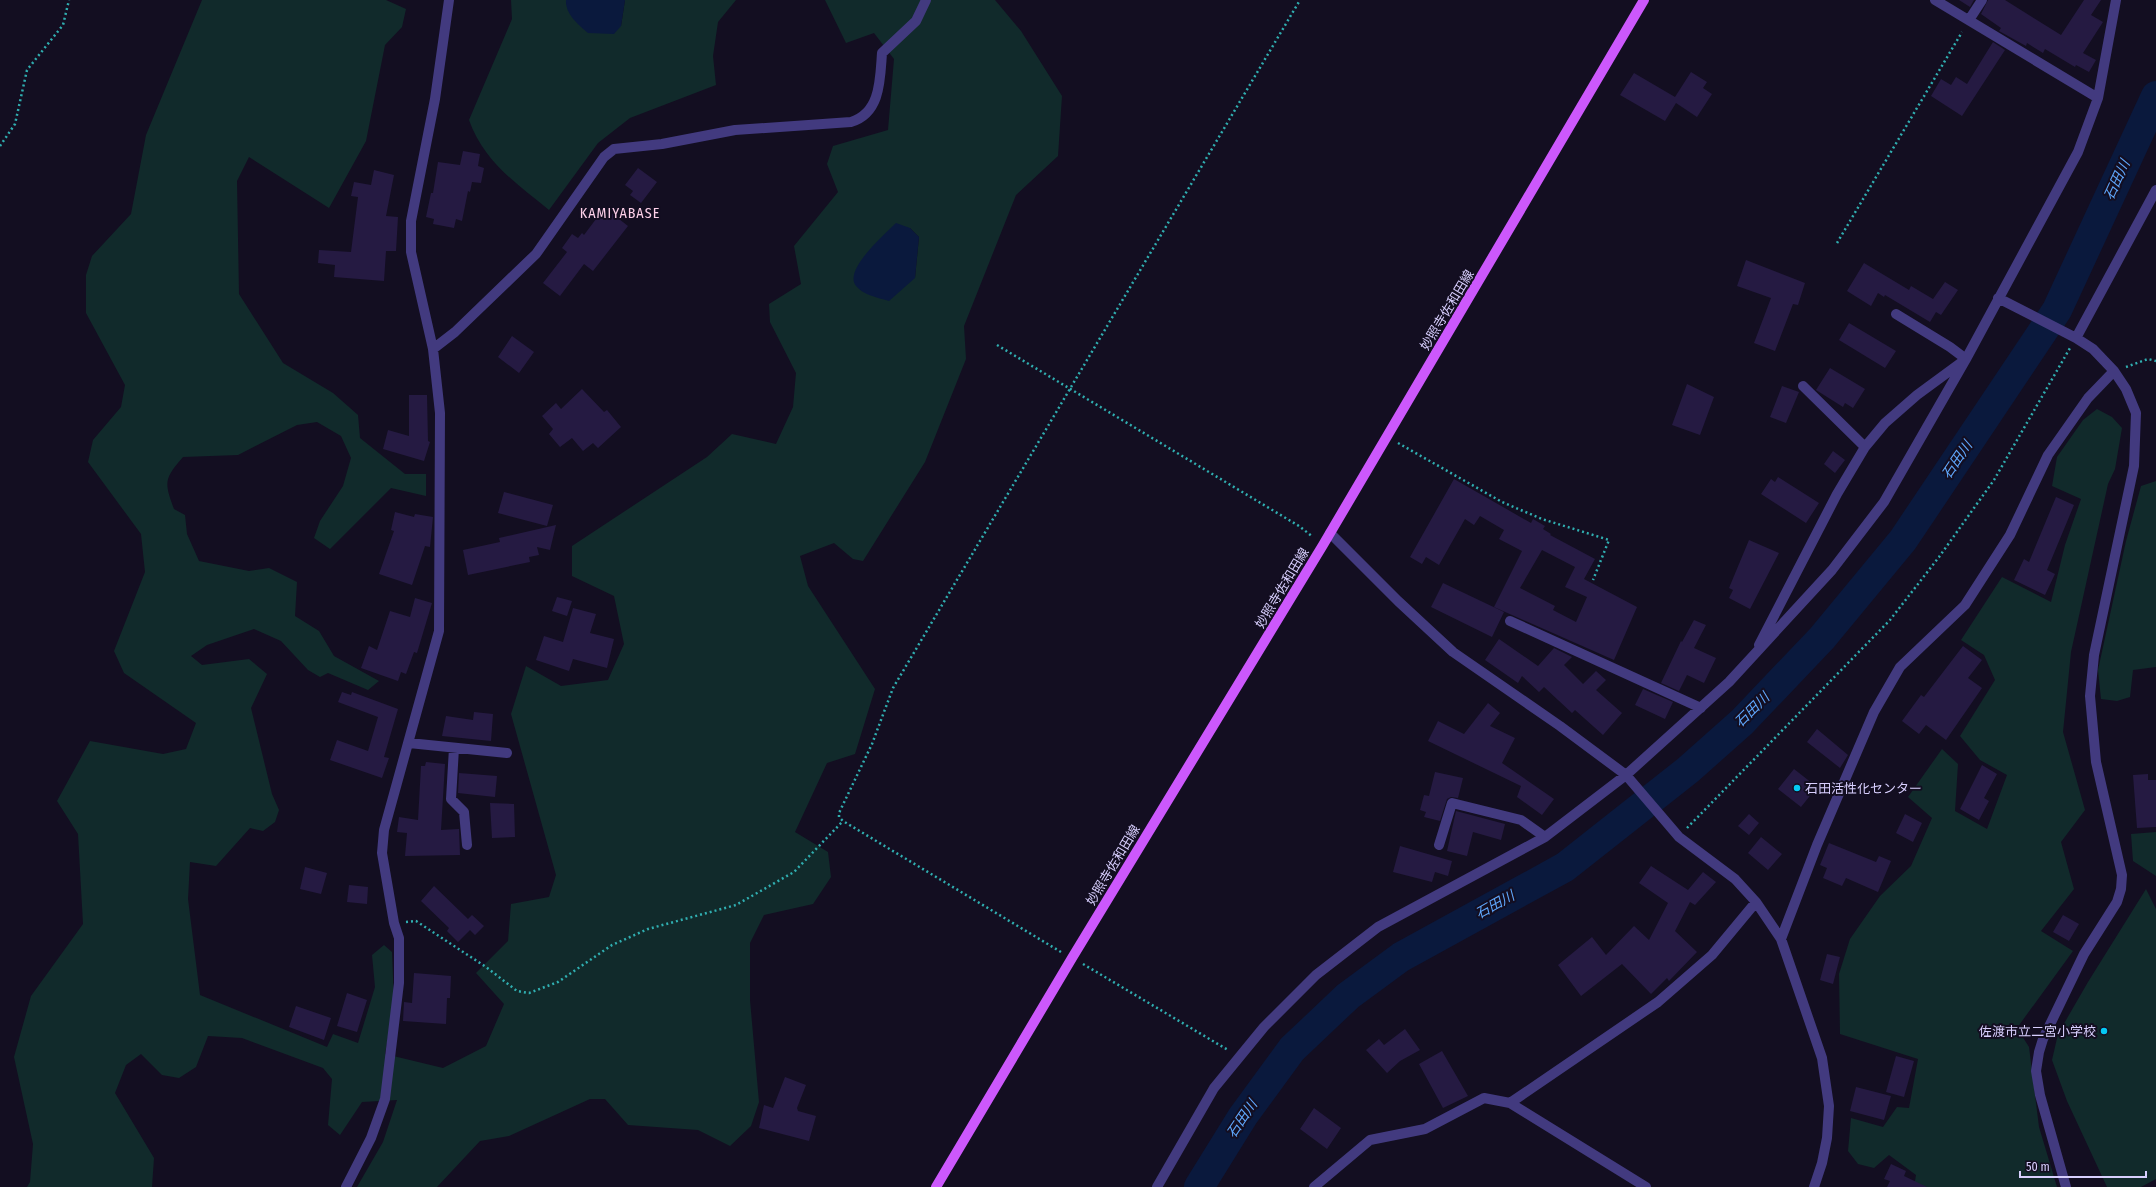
<svg xmlns="http://www.w3.org/2000/svg" width="2156" height="1187" viewBox="0 0 2156 1187" font-family="'Fira Sans Condensed','Noto Sans JP',sans-serif">
	<style>
		.green { fill: #112a2b; fill-rule: evenodd }
		.water { fill: #0a193d }
		.lines { fill: none; stroke-linecap: round; stroke-linejoin: round }
		.river { stroke: #0a193d; stroke-width: 30 }
		.building { fill: #251a42; fill-rule: evenodd }
		.path { stroke: #30aeb0; stroke-width: 2.5; stroke-dasharray: 2 3; stroke-linecap: butt }
		.minor { stroke: #423a7f; stroke-width: 10 }
		.major { stroke: #cc58fc; stroke-width: 10 }
		.poi-dot { fill: #05c9f4; stroke: #130e21; stroke-width: 1.5 }
		.labels { text-anchor: middle; dominant-baseline: central; stroke-width: 4; stroke-linejoin: round; paint-order: stroke }
		.street-label { font-size: 13px; fill: #d8cffe; stroke: #130e21 }
		.poi-label { font-size: 13px; fill: #d8cffe; stroke: #130e21; text-anchor: start }
		.water-label { font-size: 14px; font-style: italic; fill: #5fa7fc; stroke: #130e21 }
		.neighbourhood-label { font-size: 14px; letter-spacing: 1px; fill: #fed1ea; stroke: #130e21 }
	</style>
	<rect width="100%" height="100%" fill="#130e21"/>
	<!-- green -->
	<path class="green" d="M202,0H386L406,9L402,27L385,45L366,141L329,208L249,157L237,181L239,294L283,363L333,393L358,415L360,438L405,474H426V496L391,488L330,549L314,538L320,521L343,486L351,458L341,436L317,422L297,425L238,455L183,457C164,479 164,482 174,509L185,515L187,534L199,561L249,571L269,568L297,582L295,616L319,631L334,656L379,681L368,690L328,673L320,677L308,670L281,641L254,629L207,645L191,656L202,665L249,659L267,674L251,708L272,794L279,810L275,822L263,831L250,828L216,866L190,862L188,899L200,995L327,1047L333,1034L358,1043L375,987L372,955L384,945L392,952L394,1002L385,1054L443,1068L486,1046L504,1004L476,973L508,941L511,904L549,897L556,875L511,714L526,666L561,686L608,680L624,644L614,596L572,576V546L707,457L732,434L776,444L793,407L796,373L770,322L769,304L801,284L794,246L838,192L827,164L833,146L888,130L894,59L874,33L846,43L825,0H995L1021,31L1062,96L1058,156L1016,195L964,326L966,359L925,462L863,561L853,559L834,543L800,556L808,586L875,689L855,754L827,763L795,832L828,852L831,877L813,904L764,915L750,943V1000L759,1102L751,1126L730,1146L698,1130L628,1125L605,1099H590L509,1136L480,1141L437,1187H357L383,1142L397,1100L362,1102L340,1135L328,1125L332,1079L323,1068L242,1038L208,1036L196,1067L179,1078L162,1075L141,1054L126,1065L115,1093L154,1158L152,1187H27L30,1182L33,1144L14,1057L31,996L83,924L78,834L57,801L90,741L163,754L186,749L196,723L124,673L114,651L145,572L141,534L88,462L93,440L121,407L125,385L86,313V275L92,256L131,214L146,135ZM910,228L919,237L915,278Z
		M511,0H566V4L621,26L625,0H736L718,22L713,56L716,85L630,118L598,143L549,210C516,183 484,162 469,120L512,19Z
		M2097,409L2112,417L2122,428L2115,469L2108,484L2071,652L2063,732L2085,810L2061,842L2074,889L2041,931L2073,951L2017,1028L2029,1047L2039,1127L2057,1187H1914L1916,1175L1889,1155L1874,1168L1858,1164L1848,1151L1851,1118L1883,1127L1897,1107L1909,1108L1918,1059L1840,1034L1839,974L1850,939L1880,896L1911,866L1932,818L1908,797L1942,749L1958,764L1955,811L1987,829L2007,775L1980,760L1960,736L1995,680L1984,655L1961,640L2002,577L2051,602L2065,545L2081,499L2052,486L2057,457L2083,420Z
		M2156,481V667L2133,670L2130,697L2117,701L2101,699L2098,670L2126,541L2141,486Z
		M2156,832V876L2133,861L2131,834Z
		M2146,889L2156,909V1179L2141,1187H2107L2067,1101L2052,1060L2058,1034L2088,982Z"/>
	<!-- water -->
	<path class="water" d="M566,0H625L621,26L614,34L588,33C579,25 565,14 566,0Z
		M896,223L910,228L919,237L915,278L889,301C879,298 863,295 856,286C843,270 885,234 896,223Z"/>
	<g class="lines">
		<!-- river -->
		<path class="river" d="M1199,1187L1243,1116L1292,1049L1348,996L1401,957L1565,867L1688,770L1742,722L1822,638L1903,540L2057,310L2156,96"/>
	</g>
	<!-- building -->
	<path class="building" d="M1959,0H1974L1970,7Z
		M1988,0H2005L2061,35L2084,0H2101L2091,15L2103,22L2083,53L2096,60L2089,72L2076,65L2075,67L2045,49L2043,53L2027,43L2026,46L1999,31L2001,28L1981,14Z
		M1993,42L2005,50L1962,116L1931,96L1941,79L1951,85L1956,77L1967,84Z
		M1691,72L1707,82L1703,88L1712,94L1697,117L1676,103L1665,121L1620,95L1634,73L1675,97Z
		M463,151L480,154L478,166L484,168L481,183L472,182L470,192L468,191L462,221L456,219L454,228L433,224L434,219L426,217L431,193H433L438,162L460,165Z
		M638,168L657,182L641,203L630,195L633,191L625,185Z
		M374,170L394,175L386,216L398,217L396,251H386L384,281L334,277L335,265L318,263L319,250L351,252L358,197L351,196L354,182L371,185Z
		M602,211L608,215L610,212L628,226L593,271L584,264L560,296L543,283L567,252L562,248L572,234L578,238L582,233L584,235Z
		M1746,260L1805,283L1798,305L1793,304L1775,351L1754,343L1771,298L1737,286Z
		M1864,263L1909,290L1911,286L1933,299L1945,282L1958,290L1941,315L1936,312L1930,322L1885,295L1884,297L1878,293L1871,306L1847,291Z
		M1849,323L1896,351L1885,368L1839,340Z
		M512,336L534,352L519,373L498,357Z
		M1830,368L1865,389L1853,408L1845,403L1843,407L1816,390Z
		M1687,384L1714,397L1700,435L1672,425Z
		M1782,386L1799,392L1786,423L1770,417Z
		M582,389L604,412L607,410L621,427L598,448L593,443L583,451L572,438L560,447L549,434L553,429L542,416L556,403L561,409Z
		M409,395H427L428,441L430,442L424,461L383,449L388,430L409,436Z
		M1833,451L1845,460L1835,473L1824,464Z
		M1778,477L1819,503L1806,523L1761,494L1771,479L1775,482Z
		M1454,479L1531,523L1533,519L1545,526L1543,529L1551,534L1550,535L1595,559L1584,579L1637,607L1614,660L1494,607L1522,551L1499,539L1504,530L1480,516L1474,525L1465,519L1439,565L1426,557L1422,564L1410,557ZM1542,550L1575,567L1565,587L1587,597L1576,622L1553,610L1555,606L1520,588Z
		M504,492L553,505L547,526L498,513Z
		M2056,497L2074,505L2047,570L2055,574L2045,595L2014,580L2024,559L2029,562Z
		M395,512L414,517L415,514L433,517L430,547L425,546L412,585L379,574L394,531L391,530Z
		M556,525L550,550L537,547L539,555L529,557L530,562L468,575L463,550L500,542L499,538Z
		M1749,540L1779,553L1750,609L1729,598L1733,590L1729,588Z
		M1443,583L1504,612L1492,637L1431,607Z
		M557,597L572,601L567,616L552,611Z
		M415,598L432,603L417,653L414,652L406,674L401,672L398,681L361,668L369,646L377,650L390,611L410,617Z
		M573,608L596,614L590,633L614,639L607,668L573,659L569,671L536,660L544,636L563,642Z
		M1694,620L1706,625L1694,648L1716,658L1704,683L1687,675L1679,691L1661,683L1681,641L1682,642Z
		M1499,639L1538,666L1554,648L1572,657L1564,665L1583,684L1596,671L1606,680L1596,690L1622,713L1603,735L1575,710L1572,713L1544,687L1539,692L1522,676L1518,683L1485,660Z
		M1963,646L1982,660L1968,678L1982,688L1946,740L1926,725L1919,734L1902,721L1921,695L1924,697Z
		M1643,689L1673,702L1665,719L1635,705Z
		M342,692L351,695L352,692L398,709L384,757L389,758L382,778L330,760L337,740L368,751L378,717L338,702Z
		M1488,703L1500,713L1490,726L1515,738L1502,763L1554,799L1542,815L1517,797L1521,786L1428,741L1438,721L1464,734Z
		M474,712L493,714L491,741L442,736L446,716L473,720Z
		M1817,729L1848,755L1840,768L1807,742Z
		M426,762L445,764L441,830L459,829L460,855L405,856L407,833L397,832L399,817L418,820L421,766H425Z
		M1982,765L1997,774L1984,798L1989,801L1979,820L1960,809Z
		M1794,769L1817,787L1801,807L1778,789Z
		M1435,772L1463,778L1458,798L1451,797L1447,799L1440,821L1424,817L1426,812L1420,810L1424,795L1429,796Z
		M459,773L497,776L495,797L458,793Z
		M2148,774V780H2156V827L2137,828L2133,775Z
		M490,803L514,804L515,837L492,838Z
		M1456,811L1505,824L1501,840L1473,832L1467,856L1447,851Z
		M1749,814L1759,823L1749,835L1738,826Z
		M1905,814L1922,823L1913,842L1896,833Z
		M1761,837L1782,854L1768,870L1748,853Z
		M1829,843L1876,862L1879,856L1891,861L1878,892L1846,878L1842,886L1823,878L1827,868L1820,865Z
		M1400,846L1452,861L1448,876L1435,872L1432,882L1393,872Z
		M1651,866L1688,890L1703,872L1716,882L1695,905L1690,902L1675,931L1697,952L1669,981L1667,978L1651,994L1622,964L1581,996L1558,965L1592,937L1606,955L1634,926L1649,940L1668,903L1639,883Z
		M305,867L327,873L321,894L300,889Z
		M349,885L368,887L367,904L347,902Z
		M434,886L468,919L472,915L484,926L475,935L470,930L458,942L447,931L449,928L421,901Z
		M2063,915L2079,924L2069,941L2053,932Z
		M1827,954L1840,957L1833,984L1820,980Z
		M414,973L451,976L450,998H447L446,1024L403,1021L404,1002L412,1003Z
		M347,993L367,1000L357,1032L337,1026Z
		M296,1006L331,1018L324,1040L289,1027Z
		M1405,1029L1420,1050L1400,1061L1387,1073L1366,1050L1379,1039L1384,1045Z
		M1442,1051L1468,1096L1443,1108L1419,1064Z
		M1896,1056L1914,1061L1904,1097L1886,1092Z
		M785,1077L806,1085L797,1108L798,1111L816,1116L809,1141L759,1128L764,1105L773,1108Z
		M1856,1087L1891,1096L1884,1120L1850,1111Z
		M1314,1108L1341,1128L1327,1149L1300,1129Z
		M1891,1164L1906,1171L1904,1176L1927,1187H1887L1890,1181L1884,1179Z"/>
	<g class="lines">
		<!-- path -->
		<path class="path" d="M0,146L15,124L27,70L63,25L69,0
			M1837,243L1962,32
			M997,345L1299,526L1313,537
			M2126,367L2148,359L2156,361
			M1398,443L1502,502L1542,519L1609,540L1593,580
			M1687,828L1890,620L1939,557L1994,480L2070,348
			M406,922L416,921L486,967L517,991L529,993L558,982L612,945L648,929L736,905L794,872L843,821
			M1061,952L843,821L839,817V813L872,744L893,688L1300,0
			M1083,964L1228,1050"/>
		<!-- minor -->
		<path class="minor" d="M1935,0L2098,98
			M1969,20L1982,0
			M1998,298L2076,338L2093,349L2114,371L2126,389L2136,413L2134,466L2094,655L2090,696L2096,762L2122,875L2121,889L2117,902L2084,954L2043,1039L2039,1052L2036,1071L2040,1095L2066,1187
			M2076,338L2156,190
			M433,349L455,332L536,254L604,157L614,149L662,144L735,130L851,122C881,113 880,79 882,53L916,21L926,0
			M1803,386L1865,447
			M1330,533L1398,601L1453,652L1560,726L1626,775L1679,837L1735,879L1756,902L1781,939L1822,1058L1829,1106L1827,1138L1822,1163L1814,1187
			M1510,621L1701,708
			M1759,645L1837,494L1865,447L1885,423L1917,395L1966,359L1950,347L1896,314
			M409,743L507,753
			M454,748L451,799L464,812L467,845
			M1439,845L1452,803L1521,820L1545,837
			M1781,939L1817,845L1874,712L1900,667L1965,605L2010,535L2048,455L2088,398L2114,371
			M1510,1103L1658,1002L1712,955L1756,902
			M346,1187L371,1138L385,1099L399,983V938L394,923L382,853L384,830L439,631L440,413L433,349L411,252V221L435,99L449,0
			M1157,1187L1214,1088L1264,1027L1316,975L1378,927L1545,837L1626,775L1729,682L1832,570L1884,502L1966,359L2078,152L2098,98L2116,0
			M1314,1187L1370,1140L1425,1129L1484,1098L1510,1103L1646,1187"/>
		<!-- major -->
		<path class="major" d="M936,1187L1072,958L1323,545L1644,0"/>
	</g>
	<!-- markers -->
	<g class="poi-dot">
		<circle cx="1797" cy="788" r="4"/>
		<circle cx="2104" cy="1031" r="4"/>
	</g>
	<g class="labels">
		<!-- street labels -->
		<g class="street-label">
			<text transform="translate(1447 310) rotate(-59)">妙照寺佐和田線</text>
			<text transform="translate(1282 588) rotate(-59)">妙照寺佐和田線</text>
			<text transform="translate(1113 865) rotate(-59)">妙照寺佐和田線</text>
		</g>
		<!-- poi labels -->
		<g class="poi-label">
			<text x="1805" y="788">石田活性化センター</text>
			<text x="2096" y="1031" text-anchor="end">佐渡市立二宮小学校</text>
		</g>
		<!-- water labels -->
		<g class="water-label">
			<text transform="translate(2117 180) rotate(-65)">石田川</text>
			<text transform="translate(1957 460) rotate(-56)">石田川</text>
			<text transform="translate(1752 710) rotate(-45)">石田川</text>
			<text transform="translate(1495 905) rotate(-29)">石田川</text>
			<text transform="translate(1242 1119) rotate(-56)">石田川</text>
		</g>
		<!-- neighbourhood labels -->
		<g class="neighbourhood-label">
			<text x="620" y="213">KAMIYABASE</text>
		</g>
	</g>
	<!-- scale -->
	<path d="M2020 1171v6h126v-6" fill="none" stroke="#d8cffe" stroke-width="2"/>
	<text x="2026" y="1171" font-size="12" fill="#d8cffe" stroke="#130e21" stroke-width="3" paint-order="stroke">50 m</text>
</svg>
